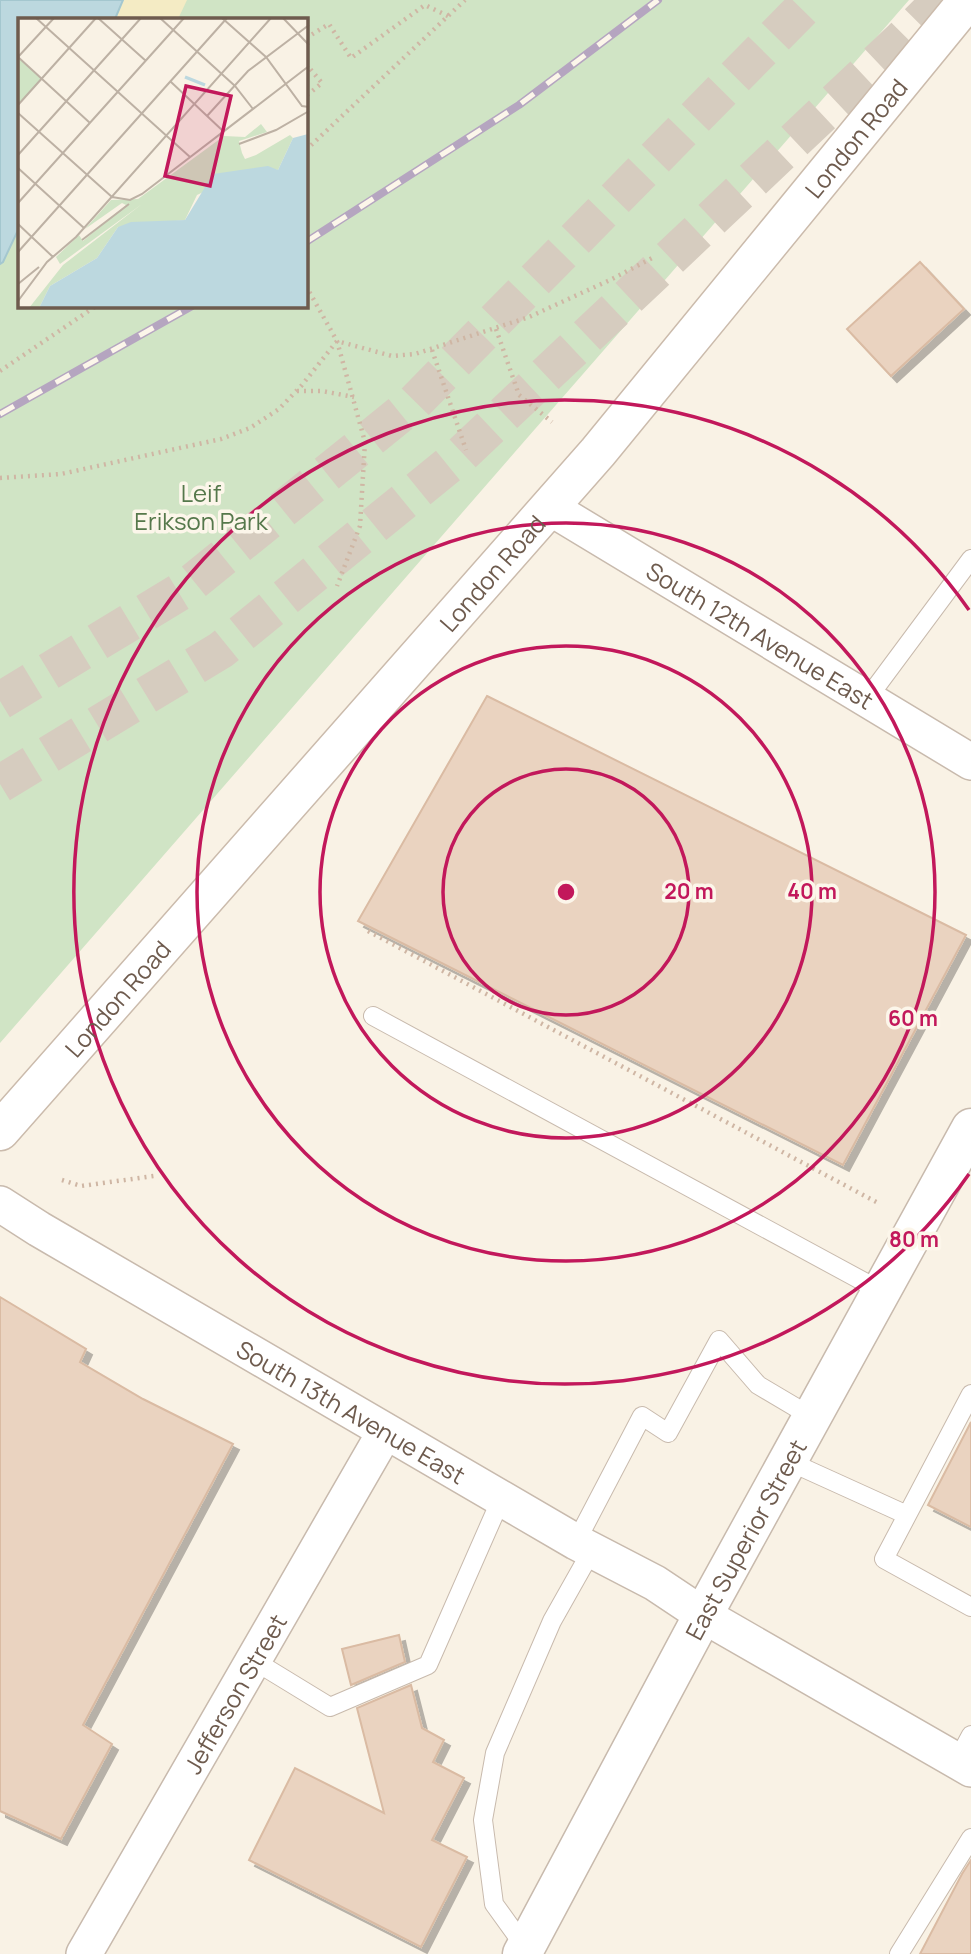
<svg xmlns="http://www.w3.org/2000/svg" width="971" height="1954" viewBox="0 0 971 1954" font-family="Manrope,sans-serif">
	<style>
		.green { fill: #d0e4c5 }
		.sand { fill: #f4ebc4 }
		.water { fill: #bcd8df; stroke: #a4c7cf; stroke-width: 2 }
		.building { fill: #ead3c0; stroke: #dabba3; stroke-width: 2; filter: url(#shadow) }
		.lines { fill: none; stroke-linecap: round; stroke-linejoin: round }
		.motorway-tunnel { stroke: #d6ccbf; stroke-width: 38; stroke-dasharray: 38 19; stroke-linecap: butt }
		.service-casing { stroke: #c8baad; stroke-width: 20 }
		.minor-casing { stroke: #c8baad; stroke-width: 38 }
		.tertiary-casing { stroke: #c8baad; stroke-width: 41 }
		.secondary-casing { stroke: #cbbbac; stroke-width: 41 }
		.path { stroke: #cfb6a4; stroke-width: 4.5; stroke-dasharray: 2 5; stroke-linecap: butt }
		.service { stroke: #fff; stroke-width: 18 }
		.minor { stroke: #fff; stroke-width: 35 }
		.tertiary { stroke: #fff; stroke-width: 38 }
		.secondary { stroke: #fff; stroke-width: 38 }
		.rail-casing { stroke: #b5a5c0; stroke-width: 8 }
		.rail { stroke: #fcf6ea; stroke-width: 5; stroke-dasharray: 16; stroke-linecap: butt }
		.ring { fill: none; stroke: #c2185b; stroke-width: 3.5 }
		.labels { text-anchor: middle; dominant-baseline: central; stroke-width: 7; stroke-linejoin: round; paint-order: stroke }
		.street-label { font-size: 24px; fill: #6e5b4e; stroke: #fcf6ea }
		.park-label { font-size: 24px; fill: #55784b; stroke: #fcf6ea }
		.inset-river { fill: none; stroke: #bcd8df; stroke-width: 3.5 }
		.inset-road { fill: none; stroke: #bdb1a4; stroke-width: 2 }
		.view { fill: #c2185b; fill-opacity: 0.15; stroke: #c2185b; stroke-width: 3.5 }
		.inset-edge { fill: none; stroke: #6e5b4e; stroke-width: 3.5 }
		.centre { fill: #c2185b; stroke: #fcf6ea; stroke-width: 3.5 }
		.ring-label { font-size: 21px; text-anchor: middle; font-weight: bold; fill: #c2185b; stroke: #fcf6ea; stroke-width: 7; stroke-linejoin: round; paint-order: stroke }
	</style>
	<defs>
		<filter id="shadow"><feDropShadow dx="6" dy="6" stdDeviation="0" flood-color="#0004"/></filter>
	</defs>
	<rect width="100%" height="100%" fill="#f9f2e5"/>
	<!-- green -->
	<path class="green" d="M123,0H909L0,1043V264L3,262L19,228V306H306V19H115Z"/>
	<!-- sand -->
	<path class="sand" d="M117,0H187L178,19H109Z"/>
	<!-- water -->
	<path class="water" d="M0,0H123L115,19H19V228L3,262L0,264Z"/>
	<!-- building -->
	<path class="building" d="M920,262L964,309L891,376L847,329Z
		M487,696L966,935L843,1165L358,921Z
		M0,1297L86,1349L80,1362L143,1399L233,1444L83,1725L112,1744L61,1839L0,1811Z
		M971,1422V1527L928,1505Z
		M399,1635L405,1662L351,1685L342,1649Z
		M411,1685L422,1728L444,1740L433,1762L464,1778L432,1840L467,1857L421,1947L249,1860L295,1768L384,1813L357,1708Z
		M971,1860V1954H920L962,1874Z"/>
	<g class="lines">
		<!-- motorway-tunnel -->
		<path class="motorway-tunnel" d="M0,701L183,590L414,403L811,0
			M0,784L221,650L462,454L902,39L941,0"/>
		<defs>
			<path id="service" d="M867,699L971,559
				M373,1016L881,1291
				M971,1394L884,1559L971,1607
				M788,1461L907,1515
				M576,1542L642,1416L668,1433L719,1340L758,1385L812,1417
				M253,1660L330,1707L428,1665L501,1499
				M957,1761L971,1735
				M525,1947L494,1904L483,1820L495,1753L552,1621L592,1550
				M899,1954L971,1838"/>
			<g id="minor">
				<path id="s1" d="M549,507L971,762"/>
				<path id="s2" d="M0,1204L39,1229L576,1542L655,1583L703,1615L971,1769"/>
				<path id="s3" d="M84,1954L385,1432"/>
			</g>
			<g id="tertiary">
				<path id="s4" d="M522,1954L703,1615L971,1128"/>
			</g>
			<g id="secondary">
				<path id="s5" d="M0,1131L598,452L968,0"/>
			</g>
		</defs>
		<!-- service casing -->
		<use href="#service" class="service-casing"/>
		<!-- minor casing -->
		<use href="#minor" class="minor-casing"/>
		<!-- tertiary casing -->
		<use href="#tertiary" class="tertiary-casing"/>
		<!-- secondary casing -->
		<use href="#secondary" class="secondary-casing"/>
		<!-- path -->
		<path class="path" d="M306,38L329,24L351,58L425,5L448,16
			M306,64L322,83L306,96
			M306,150L465,0
			M306,286L337,341L365,442L360,526L337,586
			M496,329L519,395L552,422
			M432,350L466,450
			M0,371L96,306
			M297,391H322L354,397
			M0,478L61,474L221,439L250,428L279,409L302,385L337,341L392,356L415,354L529,317L610,280L656,256
			M368,931L880,1204
			M62,1180L81,1186L154,1176"/>
		<!-- service -->
		<use href="#service" class="service"/>
		<!-- minor -->
		<use href="#minor" class="minor"/>
		<!-- tertiary -->
		<use href="#tertiary" class="tertiary"/>
		<!-- secondary -->
		<use href="#secondary" class="secondary"/>
		<defs>
			<path id="rail" d="M306,242L519,105L658,0
				M0,414L192,306"/>
		</defs>
		<!-- rail casing -->
		<use href="#rail" class="rail-casing"/>
		<!-- rail -->
		<use href="#rail" class="rail"/>
	</g>
	<!-- distance rings -->
	<g class="ring">
		<circle cx="566" cy="892" r="123"/>
		<circle cx="566" cy="892" r="246"/>
		<circle cx="566" cy="892" r="369"/>
		<path d="M969 1174A492 492 0 1 1 969 610"/>
	</g>
	<g class="labels">
		<!-- street labels -->
		<g class="street-label">
			<text stroke="none"><textPath href="#s5" startOffset="1311">London Road</textPath></text>
			<text stroke="none"><textPath href="#s5" startOffset="744">London Road</textPath></text>
			<text stroke="none"><textPath href="#s1" startOffset="247">South 12th Avenue East</textPath></text>
			<text stroke="none"><textPath href="#s5" startOffset="177">London Road</textPath></text>
			<text stroke="none"><textPath href="#s2" startOffset="408">South 13th Avenue East</textPath></text>
			<text stroke="none"><textPath href="#s4" startOffset="471">East Superior Street</textPath></text>
			<text stroke="none"><textPath href="#s3" startOffset="301">Jefferson Street</textPath></text>
		</g>
		<!-- park labels -->
		<g class="park-label">
			<text x="201" y="492">Leif<tspan x="201" dy="28">Erikson Park</tspan></text>
		</g>
	</g>
	<!-- overview -->
	<g transform="translate(18 18)">
		<rect width="290" height="290" fill="#f9f2e5"/>
		<path d="M0,39L24,61L0,87ZM243,106L249,114L221,123L224,135L227,141L238,137L272,117L275,120L260,152L237,150L179,177L167,202L100,209L79,240L32,268L21,290H11L45,247L124,186L42,246L38,239L61,217L65,223L108,187L104,185L67,211L93,182L120,181L206,118L227,119Z" fill="#d0e4c5"/>
		<path d="M290,116V290H21L32,268L79,240L100,209L113,204L167,202L195,156L250,148L260,152L275,120Z" fill="#bcd8df"/>
		<path class="inset-river" d="M167,59L187,67"/>
		<path class="inset-road" d="M18,0L172,139M80,0L128,43M142,0L217,68L235,91M204,0L248,39L284,88L291,89M265,0L291,27M0,39L72,105M0,39L36,0M153,64L205,113M0,87L78,0M0,95L94,179M189,98L230,53L291,7M221,126L258,112L291,93M0,137L123,0M0,150L66,210M94,179L112,182L124,176L291,48M0,185L166,0M0,206L35,239M64,222L111,186M0,234L209,0M0,266L21,249M0,283L29,244L58,219L253,0"/>
		<path class="view" d="M168,68L213,78L192,168L147,158Z"/>
		<rect width="290" height="290" class="inset-edge"/>
	</g>
	<circle cx="566" cy="892" r="10" class="centre"/>
	<g class="ring-label">
		<text x="689" y="899">20 m</text>
		<text x="812" y="899">40 m</text>
		<text x="913" y="1026">60 m</text>
		<text x="914" y="1247">80 m</text>
	</g>
</svg>
